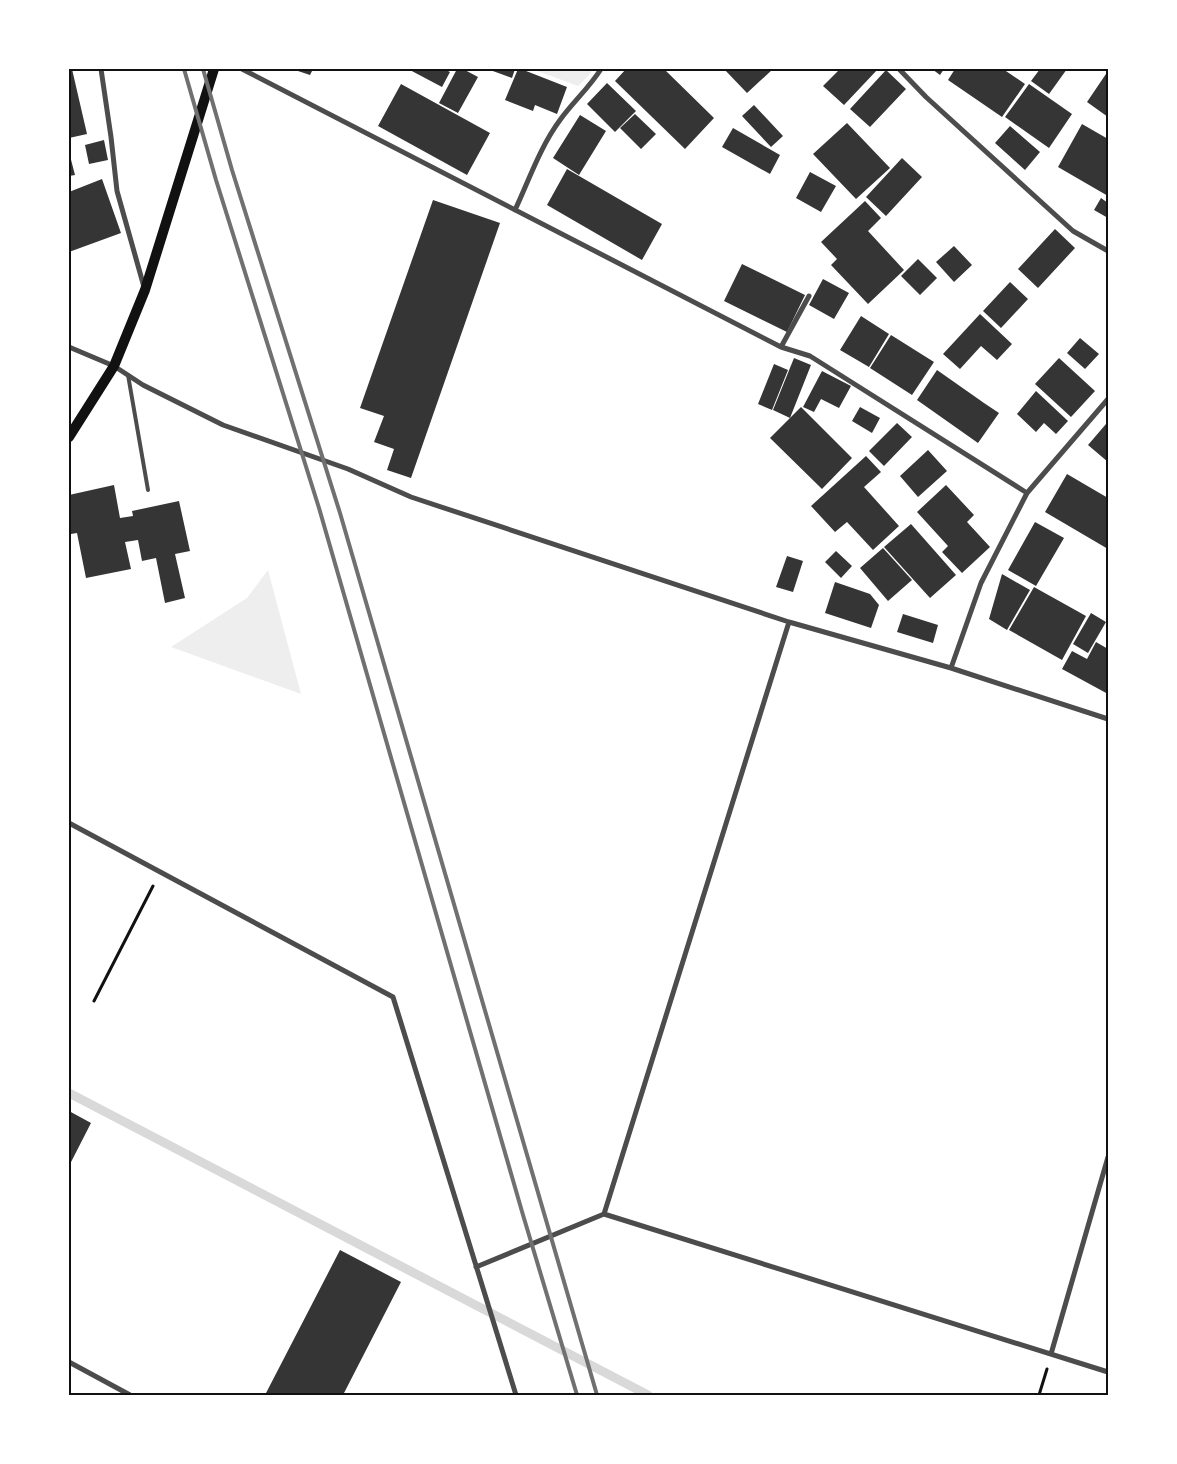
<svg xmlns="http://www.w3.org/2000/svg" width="1177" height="1464" viewBox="0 0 1177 1464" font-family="'Open Sans',sans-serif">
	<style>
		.green { fill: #eee }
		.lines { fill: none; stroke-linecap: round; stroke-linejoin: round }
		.stream { stroke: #d9d9d9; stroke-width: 9 }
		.building { fill: #353535 }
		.path { stroke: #111; stroke-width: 3 }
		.service { stroke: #4c4c4c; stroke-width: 4 }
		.minor { stroke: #4c4c4c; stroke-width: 5 }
		.secondary { stroke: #111; stroke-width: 10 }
		.rail { stroke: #707070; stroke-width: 4 }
		.neatline { fill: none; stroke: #111; stroke-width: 2 }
	</style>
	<rect width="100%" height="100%" fill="#fff"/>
	<!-- green -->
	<path class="green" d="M532,69H593L589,75L578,86Z
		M268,570L301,694L171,647L247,598Z"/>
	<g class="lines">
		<!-- stream -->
		<path class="stream" d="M69,1093L648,1395"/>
	</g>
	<!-- building -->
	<path class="building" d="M69,69H72L87,134L69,138Z
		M292,69H313L310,75Z
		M408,69H444L450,72L442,87Z
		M457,69H463L478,77L458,113L439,103Z
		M491,69H515L512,78L490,70Z
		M518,69H521L567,87L557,114L535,105L533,111L505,100Z
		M626,69H664L714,118L685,149L615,81Z
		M724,69H773L747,93Z
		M840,69H878L844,105L823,86Z
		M932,69H944L940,75Z
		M955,69H1003L1025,84L1002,117L948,80Z
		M1040,69H1067L1049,94L1031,81Z
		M886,70L906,89L870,127L850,109Z
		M1108,71V117L1087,102Z
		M607,83L636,111L615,132L587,104Z
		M401,84L490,133L467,175L378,126Z
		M1029,84L1072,114L1049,148L1005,117Z
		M754,105L783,136L771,147L742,116Z
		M635,114L656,134L641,149L620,128Z
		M580,115L606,131L579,175L553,158Z
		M847,123L890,168L856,199L813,154Z
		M1082,124L1108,139V196L1058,167Z
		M1010,126L1040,152L1025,170L995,143Z
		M733,128L780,155L770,174L722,147Z
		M104,140L108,160L89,164L85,145Z
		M69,152L75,175L69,176Z
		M902,158L922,177L886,216L866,197Z
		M567,169L662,224L642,260L547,205Z
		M810,172L836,186L821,212L796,198Z
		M102,179L121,233L69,252V192Z
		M1101,198L1108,203V218L1094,210Z
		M433,200L500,223L411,478L387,470L394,449L374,442L384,416L360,408Z
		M865,201L881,218L868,231L904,270L868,304L831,265L837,259L821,242Z
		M1055,229L1075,248L1038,288L1018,269Z
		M954,246L972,265L954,282L936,262Z
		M918,259L937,278L920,295L901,276Z
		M742,264L805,295L787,332L724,301Z
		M823,279L849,293L834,319L809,305Z
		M1010,282L1028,299L1001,328L983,311Z
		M980,314L1012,344L997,360L981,346L960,369L943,354Z
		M861,316L889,334L869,367L840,350Z
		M891,335L934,362L912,395L870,368Z
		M1080,338L1099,354L1085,369L1067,353Z
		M794,358L811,365L790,418L773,410Z
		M1059,358L1095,391L1071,417L1035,384Z
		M774,364L788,370L772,410L758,404Z
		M937,370L984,403L965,430L984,403L999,413L978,443L917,400Z
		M822,371L851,386L839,408L821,399L814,412L803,407Z
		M1036,391L1068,421L1056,434L1044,423L1036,432L1017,414Z
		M801,407L852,458L822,489L770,438Z
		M860,407L880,418L872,433L852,421Z
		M897,423L912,437L884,466L869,451Z
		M1106,424L1108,425V462L1088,445Z
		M928,450L947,471L918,497L900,476Z
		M866,456L881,472L864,487L899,526L873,550L847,522L835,532L811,506Z
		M1067,474L1108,498V549L1045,512Z
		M114,485L120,518L133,516L132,511L179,501L190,551L175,554L185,598L165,603L156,558L142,561L138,540L125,542L131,569L86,578L77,533L71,534L69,523V495Z
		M946,485L974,515L967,522L990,547L962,573L942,552L948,546L917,512Z
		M1035,522L1064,538L1036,586L1008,570Z
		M911,524L956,575L930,598L884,547Z
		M883,548L912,580L888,601L860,568Z
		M836,551L852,566L841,578L825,562Z
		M787,556L803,561L793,592L776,587Z
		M1002,574L1030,590L1007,630L989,619Z
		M835,582L870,594L879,605L871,628L825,613Z
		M1034,587L1086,616L1062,660L1009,630Z
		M1091,613L1106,622L1088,653L1073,644Z
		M903,614L938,625L933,643L897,632Z
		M1096,642L1108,649V694L1062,669L1072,651L1087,659Z
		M69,1111L91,1123L69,1166Z
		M340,1250L401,1282L343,1395H265Z"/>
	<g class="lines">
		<!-- path -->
		<path class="path" d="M94,1001L153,886
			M1039,1395L1047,1369"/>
		<!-- service -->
		<path class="service" d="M128,375L148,490"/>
		<!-- minor -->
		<path class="minor" d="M101,69L111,137L117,191L144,287
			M242,69L781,347L810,356L1027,493
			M899,69L926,97L1073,231L1108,251
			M515,210C529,180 540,147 560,120C573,102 589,88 601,69
			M69,347L114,366L143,385L223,425L348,469L411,497L789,622L951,668L1108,719
			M781,347L809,296
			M951,668L981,583L1027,493L1108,399
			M69,823L393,997L516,1395
			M604,1214L789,622
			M476,1267L604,1214L1108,1372
			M1051,1354L1108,1157
			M69,1362L130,1395"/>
		<!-- secondary -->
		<path class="secondary" d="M69,437L114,366L145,290L214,69"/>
		<!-- rail -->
		<path class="rail" d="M184,69L216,180L319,508L523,1215L577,1395
			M203,69L232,170L340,513L597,1395"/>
	</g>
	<!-- border -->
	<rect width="1177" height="1464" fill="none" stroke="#ffffff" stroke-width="140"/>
	<rect x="70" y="70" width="1037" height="1324" class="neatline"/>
</svg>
